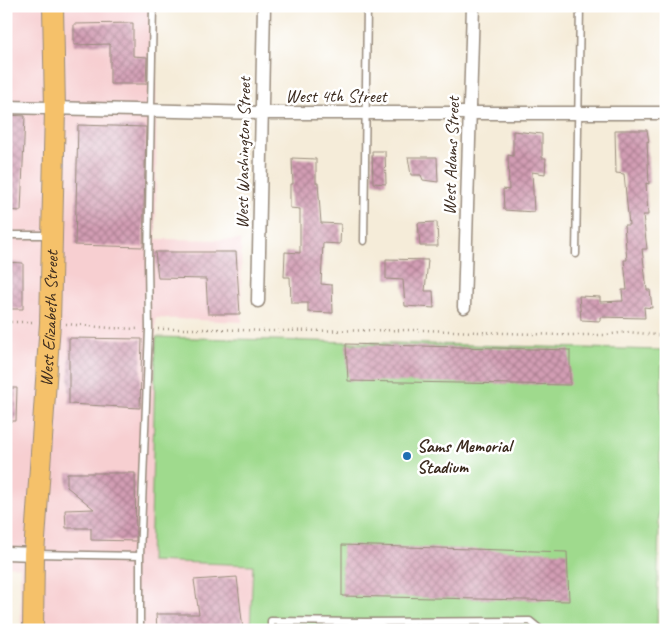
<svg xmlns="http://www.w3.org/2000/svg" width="672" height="636" viewBox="0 0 672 636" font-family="Caveat,sans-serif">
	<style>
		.built { fill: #f7cfd1 }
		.pitch { fill: #9fda8d; stroke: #6d8256 }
		.building { fill: url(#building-cross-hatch) }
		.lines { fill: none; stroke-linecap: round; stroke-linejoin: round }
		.service-casing { stroke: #988b7c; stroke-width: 9 }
		.minor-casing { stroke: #988b7c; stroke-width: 15 }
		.primary-casing { stroke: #988b7c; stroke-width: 22 }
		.path { stroke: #988b7c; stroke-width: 2.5; stroke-dasharray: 1 4; stroke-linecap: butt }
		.service { stroke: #fff; stroke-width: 6 }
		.minor { stroke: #fff; stroke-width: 12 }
		.primary { stroke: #f5c16b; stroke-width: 20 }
		.poi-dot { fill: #1f6fb2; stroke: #fff; stroke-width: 2 }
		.labels { text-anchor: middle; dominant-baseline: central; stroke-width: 5; stroke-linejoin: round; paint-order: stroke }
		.street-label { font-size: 18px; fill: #3b2a1e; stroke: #fff }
		.poi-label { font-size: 18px; font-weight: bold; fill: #3b2a1e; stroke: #fff; text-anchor: start }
	</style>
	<defs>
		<pattern id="building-cross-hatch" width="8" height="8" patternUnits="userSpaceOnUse" patternTransform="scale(1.25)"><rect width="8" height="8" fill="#d29db4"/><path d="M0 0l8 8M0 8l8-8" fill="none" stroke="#ac8092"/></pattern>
	</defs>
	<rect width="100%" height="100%" fill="#fff"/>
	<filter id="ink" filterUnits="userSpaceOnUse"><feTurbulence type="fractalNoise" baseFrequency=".02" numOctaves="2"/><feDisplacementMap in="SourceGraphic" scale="10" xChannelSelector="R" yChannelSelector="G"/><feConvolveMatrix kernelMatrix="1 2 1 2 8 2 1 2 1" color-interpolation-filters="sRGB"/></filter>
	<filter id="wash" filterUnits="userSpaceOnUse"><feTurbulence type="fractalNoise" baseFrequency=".0096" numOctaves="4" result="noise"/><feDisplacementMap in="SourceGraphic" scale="20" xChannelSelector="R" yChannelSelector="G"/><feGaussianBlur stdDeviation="1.12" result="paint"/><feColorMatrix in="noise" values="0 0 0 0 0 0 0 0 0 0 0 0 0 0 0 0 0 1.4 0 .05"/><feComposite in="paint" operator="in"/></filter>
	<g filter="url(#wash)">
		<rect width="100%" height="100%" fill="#f5ecd9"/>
		<!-- built -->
		<path class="built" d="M6,6H156V239L241,240L242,322L156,318L150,561L254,565L250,630H21L20,567L6,566Z"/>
		<!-- pitch -->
		<path class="pitch" d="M156,337L662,350L657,630H250L253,565L150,561Z"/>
		<g id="blocks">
			<!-- building -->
			<path class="building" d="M133,23V56L147,57L146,84H110V44L74,45V24Z
				M6,115L25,116L21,211L6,210Z
				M78,125L146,127L143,247L75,245Z
				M615,130H647L649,142L647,141L649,184L646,183L648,215H643L647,249H642L647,290H650L652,308L644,307L645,318L600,317V321L581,320L579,296L600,297V302L623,301L622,290H627L624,260H627L624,225H629L624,174L616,173Z
				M513,131L542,134V158H546L545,174L532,172L534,212L504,210L503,189L509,190L508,155L513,156Z
				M372,151H385L386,184L373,183Z
				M408,157H437L438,182L423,180L421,175H411Z
				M292,158L316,159V183H318L321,223L341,224L340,244L323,243L321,284L332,285L333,313L308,312V303H291L290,277H284L285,252L300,253V209L290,208V184H293Z
				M437,222L438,246H420L418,223Z
				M155,252H236L240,314H208L206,279L158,278Z
				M386,259L428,260L425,291H433L434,308L405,306L403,280L386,279Z
				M6,262L23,263V309H6Z
				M69,338L142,339L140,408L69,404Z
				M346,344L570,350V385L348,381Z
				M6,388H17L16,421H6Z
				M67,473H135L136,541L91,540V528H66L65,510L94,509L67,487Z
				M342,545L567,552L569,601L342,596Z
				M237,577L243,630H157L156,614H199L194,580Z"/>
		</g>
	</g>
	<g filter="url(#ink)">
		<use href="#blocks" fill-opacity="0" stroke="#988b7c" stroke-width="1"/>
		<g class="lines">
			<defs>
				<path id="service" d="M6,235H51
					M364,241L367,6
					M576,254L580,6
					M36,554L140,556
					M140,630V556L149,329L148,261L153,6
					M271,630V621L364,622
					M364,630V622L530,621L541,630"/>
				<path id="minor" d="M6,107L261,113H666
					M258,301L264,6
					M464,307L473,6
					M6,553L34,554"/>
				<g id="primary">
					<path id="s1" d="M33,630L34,554L50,323L55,109L53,6"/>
				</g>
			</defs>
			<!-- service casing -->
			<use href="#service" class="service-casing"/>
			<!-- minor casing -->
			<use href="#minor" class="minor-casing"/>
			<!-- primary casing -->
			<use href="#primary" class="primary-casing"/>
			<!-- path -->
			<path class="path" d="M6,322H33
				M66,324L111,328L140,329
				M158,329H219L263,331L423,330L561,335H604L629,332L666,336"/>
			<!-- service -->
			<use href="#service" class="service"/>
			<!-- minor -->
			<use href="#minor" class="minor"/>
			<!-- primary -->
			<use href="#primary" class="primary"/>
		</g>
	</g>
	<!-- markers -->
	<circle class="poi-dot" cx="407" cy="456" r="5"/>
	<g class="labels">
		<!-- street labels -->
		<g class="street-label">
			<text x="336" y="96">West 4th Street</text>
			<text transform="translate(243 153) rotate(-89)">West Washington Street</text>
			<text transform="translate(451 156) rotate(-88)">West Adams Street</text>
			<text stroke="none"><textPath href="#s1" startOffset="312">West Elizabeth Street</textPath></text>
		</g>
		<!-- poi labels -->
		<g class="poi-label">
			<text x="417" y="446">Sams Memorial<tspan x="417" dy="21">Stadium</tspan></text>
		</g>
	</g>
	<!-- margin -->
	<rect width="672" height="636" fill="none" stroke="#fff" stroke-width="25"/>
</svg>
